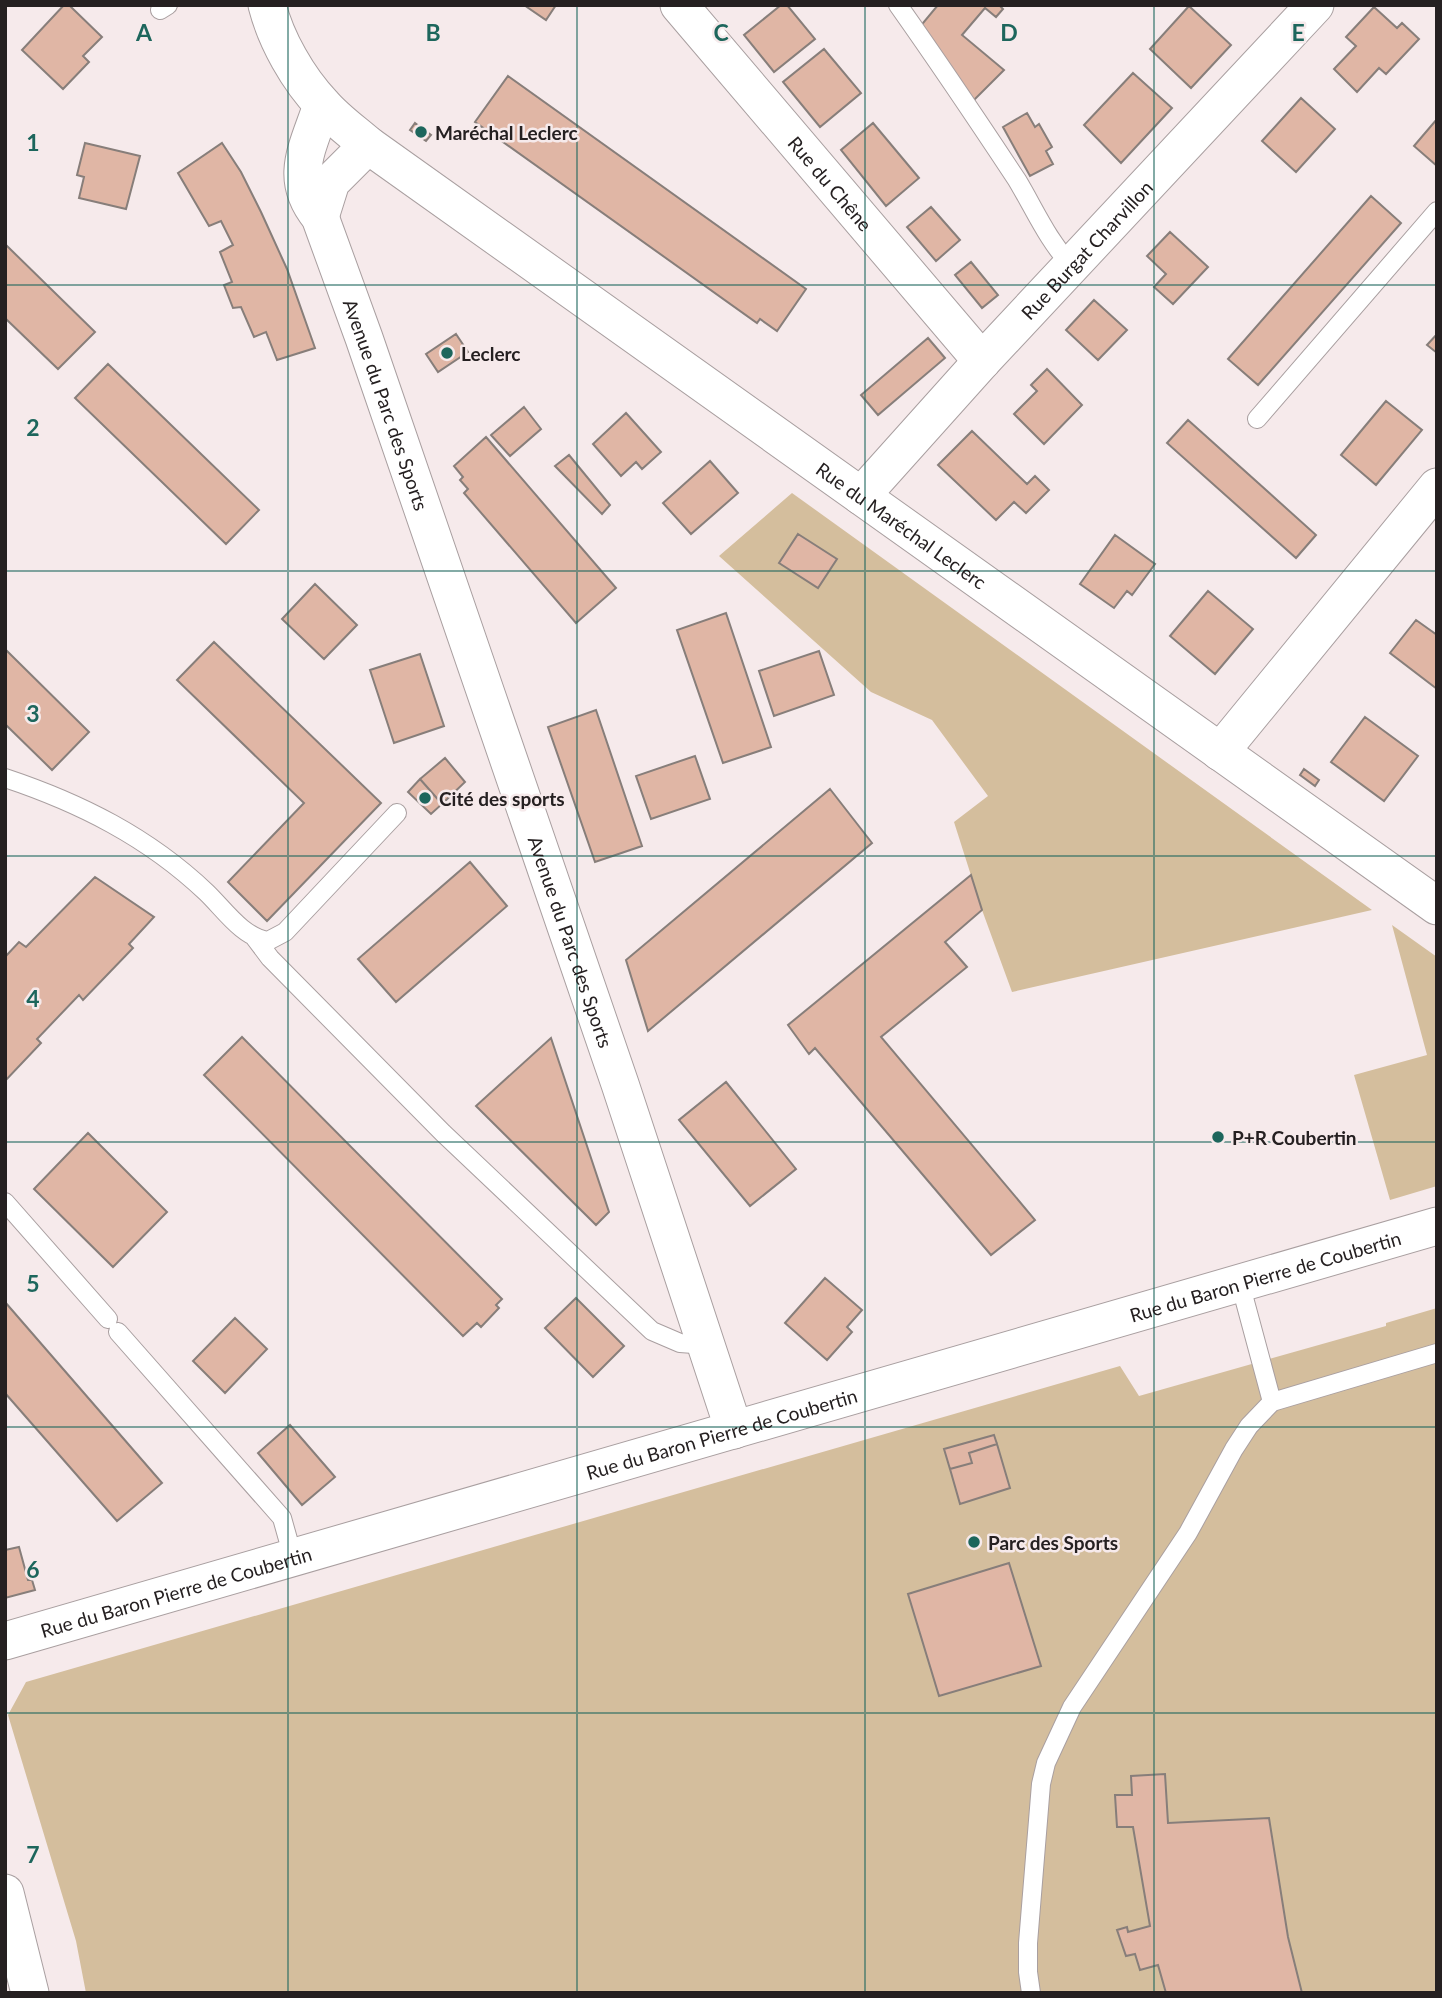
<svg xmlns="http://www.w3.org/2000/svg" width="1442" height="1998" viewBox="0 0 1442 1998" font-family="Lato,sans-serif">
	<style>
		.green { fill: #d4be9d }
		.building { fill: #e0b6a5; stroke: #877e7a; stroke-width: 2 }
		.lines { fill: none; stroke-linecap: round; stroke-linejoin: round }
		.lane-casing { stroke: #a99fa0; stroke-width: 20 }
		.street-casing { stroke: #a99fa0; stroke-width: 39 }
		.lane { stroke: #fff; stroke-width: 18 }
		.street { stroke: #fff; stroke-width: 37 }
		.grid { fill: none; stroke: #1d665c; stroke-width: 2; stroke-opacity: 0.55 }
		.poi-dot { fill: #1d665c; stroke: #f6eaeb; stroke-width: 2.5 }
		.labels { text-anchor: middle; dominant-baseline: central; stroke-width: 5; stroke-linejoin: round; paint-order: stroke }
		.poi-label { font-size: 19px; font-weight: bold; fill: #252021; stroke: #f6eaeb; text-anchor: start }
		.street-label { font-size: 19px; fill: #252021; stroke: #f6eaeb }
		.grid-label { font-size: 23px; text-anchor: middle; font-weight: bold; fill: #1d665c; stroke: #f6eaeb; stroke-width: 5; stroke-linejoin: round; paint-order: stroke }
	</style>
	<rect width="100%" height="100%" fill="#f6eaeb"/>
	<!-- green -->
	<path class="green" d="M792,493L1372,910L1012,992L982,910L954,822L988,796L932,720L871,692L719,556Z
		M1392,925L1437,957V1186L1390,1200L1354,1075L1427,1055Z
		M1437,1308V1993H86L76,1941L8,1715L26,1682L1120,1366L1139,1396L1386,1326V1323Z"/>
	<!-- building -->
	<path class="building" d="M64,5H69L102,37L83,56L89,62L63,89L22,50Z
		M524,5H556L546,20Z
		M781,5H787L815,39L774,72L744,35Z
		M938,5H999L1003,9L996,17L985,8L962,35L1004,70L973,101L918,29Z
		M1189,6L1231,45L1191,88L1150,49Z
		M1374,7L1397,28L1402,23L1419,39L1386,74L1379,68L1357,92L1334,69L1356,46L1346,37Z
		M824,49L861,93L820,127L783,82Z
		M1133,73L1172,108L1121,163L1084,125Z
		M508,76L806,289L777,331L760,319L757,323L475,122Z
		M1301,98L1335,129L1296,172L1262,141Z
		M1027,113L1035,127L1039,124L1052,147L1046,151L1053,164L1030,176L1003,127Z
		M1437,119V166L1414,146Z
		M415,123L431,135L426,141L410,130Z
		M873,123L919,178L886,206L841,150Z
		M85,143L140,156L126,209L79,198L84,177L77,175Z
		M222,143L241,172L261,212L287,269L315,348L277,360L266,332L254,337L241,307L233,308L224,285L232,282L220,252L233,245L221,221L209,226L178,173Z
		M1371,196L1401,223L1258,385L1228,359Z
		M931,207L960,240L936,261L907,227Z
		M1170,232L1208,267L1173,304L1154,287L1166,274L1147,256Z
		M5,244L95,332L58,369L5,318Z
		M971,262L998,295L982,308L955,275Z
		M1094,300L1127,330L1098,360L1066,330Z
		M456,334L468,352L438,372L426,354Z
		M1437,334V353L1427,345Z
		M928,338L945,358L878,415L861,395Z
		M108,364L259,510L226,544L75,398Z
		M1047,369L1082,405L1044,444L1014,414L1037,391L1031,385Z
		M1386,401L1422,430L1376,485L1341,455Z
		M524,407L541,429L510,456L491,435Z
		M626,413L661,452L642,469L636,462L621,476L593,444Z
		M1188,420L1316,535L1296,558L1167,443Z
		M972,431L1027,484L1035,476L1049,490L1026,513L1014,502L996,520L938,465Z
		M486,437L616,588L576,623L464,493L468,489L460,480L463,477L454,466Z
		M569,455L610,505L602,514L555,466Z
		M710,461L738,493L691,534L663,503Z
		M798,534L837,559L818,588L779,563Z
		M1115,535L1155,564L1132,595L1127,591L1114,608L1080,584Z
		M315,584L357,625L324,659L282,619Z
		M1208,591L1253,629L1215,674L1170,636Z
		M726,613L771,747L723,763L677,630Z
		M1416,620L1437,635V689L1390,653Z
		M214,642L381,803L267,921L228,882L304,803L177,680Z
		M5,649L89,732L52,770L5,724Z
		M819,651L834,695L774,716L759,671Z
		M420,654L444,726L394,743L370,670Z
		M596,710L642,846L595,862L548,727Z
		M1365,717L1418,756L1384,801L1331,762Z
		M695,756L710,799L651,819L636,776Z
		M445,758L465,782L442,804L420,779Z
		M1304,769L1319,780L1315,786L1300,775Z
		M420,779L442,804L431,814L408,792Z
		M830,789L872,843L648,1031L626,960Z
		M470,862L507,906L396,1002L358,959Z
		M971,875L982,910L945,942L967,967L881,1037L1035,1220L991,1255L815,1048L809,1054L788,1025Z
		M95,877L154,917L129,944L133,948L83,1000L79,995L37,1039L41,1043L5,1081V957L19,942L26,947Z
		M242,1037L502,1299L496,1305L499,1308L481,1327L477,1323L463,1336L204,1075Z
		M551,1038L609,1212L596,1225L476,1106Z
		M726,1082L796,1169L750,1206L679,1120Z
		M88,1133L167,1212L113,1267L34,1189Z
		M825,1278L862,1310L847,1327L852,1332L827,1360L785,1323Z
		M576,1298L624,1346L593,1377L545,1328Z
		M5,1302L162,1483L117,1521L5,1393Z
		M235,1318L267,1349L225,1393L193,1361Z
		M290,1425L335,1477L302,1505L258,1453Z
		M994,1435L997,1444L969,1453L972,1463L950,1469L944,1449Z
		M997,1444L1010,1488L960,1504L950,1469L972,1463L969,1453Z
		M19,1547L28,1580H32L35,1590L5,1598V1550Z
		M1009,1563L1041,1666L939,1696L908,1594Z
		M1165,1774L1168,1823L1269,1818L1288,1937L1302,1993H1166L1158,1965L1140,1970L1135,1954L1126,1956L1117,1930L1127,1927L1128,1932L1150,1926L1133,1827H1117L1115,1795H1132L1131,1776Z"/>
	<g class="lines">
		<defs>
			<path id="lane" d="M898,5C939,63 978,121 1017,180C1035,210 1048,241 1072,266
				M160,10L168,5
				M1257,419L1437,211
				M5,778C80,803 148,837 206,892C224,909 242,937 268,941L285,932L397,813
				M255,938L270,958L443,1133L652,1331L680,1343L707,1345
				M5,1202L108,1319
				M1240,1283L1272,1402
				M118,1332L282,1518L293,1557
				M1031,1993L1028,1972V1943L1041,1784L1046,1763L1072,1707L1188,1533L1234,1449L1249,1426L1272,1402L1437,1353"/>
			<g id="street">
				<path id="s1" d="M267,5C276,40 298,79 323,105C336,120 353,132 368,145L1437,906"/>
				<path id="s2" d="M679,5L982,361"/>
				<path id="s3" d="M322,105C308,148 288,178 320,217L364,338L620,1084L734,1430"/>
				<path d="M320,217L331,182L368,145"/>
				<path id="s4" d="M861,496L982,361L1315,5"/>
				<path d="M1220,752L1437,487"/>
				<path id="s5" d="M5,1641L1437,1226"/>
				<path d="M5,1893L30,1993"/>
			</g>
		</defs>
		<!-- lane casing -->
		<use href="#lane" class="lane-casing"/>
		<!-- street casing -->
		<use href="#street" class="street-casing"/>
		<!-- lane -->
		<use href="#lane" class="lane"/>
		<!-- street -->
		<use href="#street" class="street"/>
	</g>
	<!-- grid -->
	<path class="grid" d="M288,5V1993M577,5V1993M865,5V1993M1154,5V1993M5,285H1437M5,571H1437M5,856H1437M5,1142H1437M5,1427H1437M5,1713H1437"/>
	<!-- markers -->
	<g class="poi-dot">
		<circle cx="421" cy="132" r="7"/>
		<circle cx="447" cy="353" r="7"/>
		<circle cx="425" cy="798" r="7"/>
		<circle cx="1218" cy="1137" r="7"/>
		<circle cx="974" cy="1542" r="7"/>
	</g>
	<g class="labels">
		<!-- poi labels -->
		<g class="poi-label">
			<text x="435" y="132">Maréchal Leclerc</text>
			<text x="461" y="353">Leclerc</text>
			<text x="439" y="798">Cité des sports</text>
			<text x="1232" y="1137">P+R Coubertin</text>
			<text x="988" y="1542">Parc des Sports</text>
		</g>
		<!-- street labels -->
		<g class="street-label">
			<text stroke="none"><textPath href="#s2" startOffset="234">Rue du Chêne</textPath></text>
			<text stroke="none"><textPath href="#s4" startOffset="334">Rue Burgat Charvillon</textPath></text>
			<text stroke="none"><textPath href="#s3" startOffset="318">Avenue du Parc des Sports</textPath></text>
			<text stroke="none"><textPath href="#s1" startOffset="831">Rue du Maréchal Leclerc</textPath></text>
			<text stroke="none"><textPath href="#s3" startOffset="886">Avenue du Parc des Sports</textPath></text>
			<text stroke="none"><textPath href="#s5" startOffset="1312">Rue du Baron Pierre de Coubertin</textPath></text>
			<text stroke="none"><textPath href="#s5" startOffset="746">Rue du Baron Pierre de Coubertin</textPath></text>
			<text stroke="none"><textPath href="#s5" startOffset="178">Rue du Baron Pierre de Coubertin</textPath></text>
		</g>
	</g>
	<g class="grid-label">
		<text x="144" y="41">A</text>
		<text x="433" y="41">B</text>
		<text x="721" y="41">C</text>
		<text x="1009" y="41">D</text>
		<text x="1298" y="41">E</text>
		<text x="33" y="151">1</text>
		<text x="33" y="436">2</text>
		<text x="33" y="722">3</text>
		<text x="33" y="1007">4</text>
		<text x="33" y="1292">5</text>
		<text x="33" y="1578">6</text>
		<text x="33" y="1863">7</text>
	</g>
	<!-- border -->
	<rect width="1442" height="1998" fill="none" stroke="#252021" stroke-width="14"/>
</svg>
